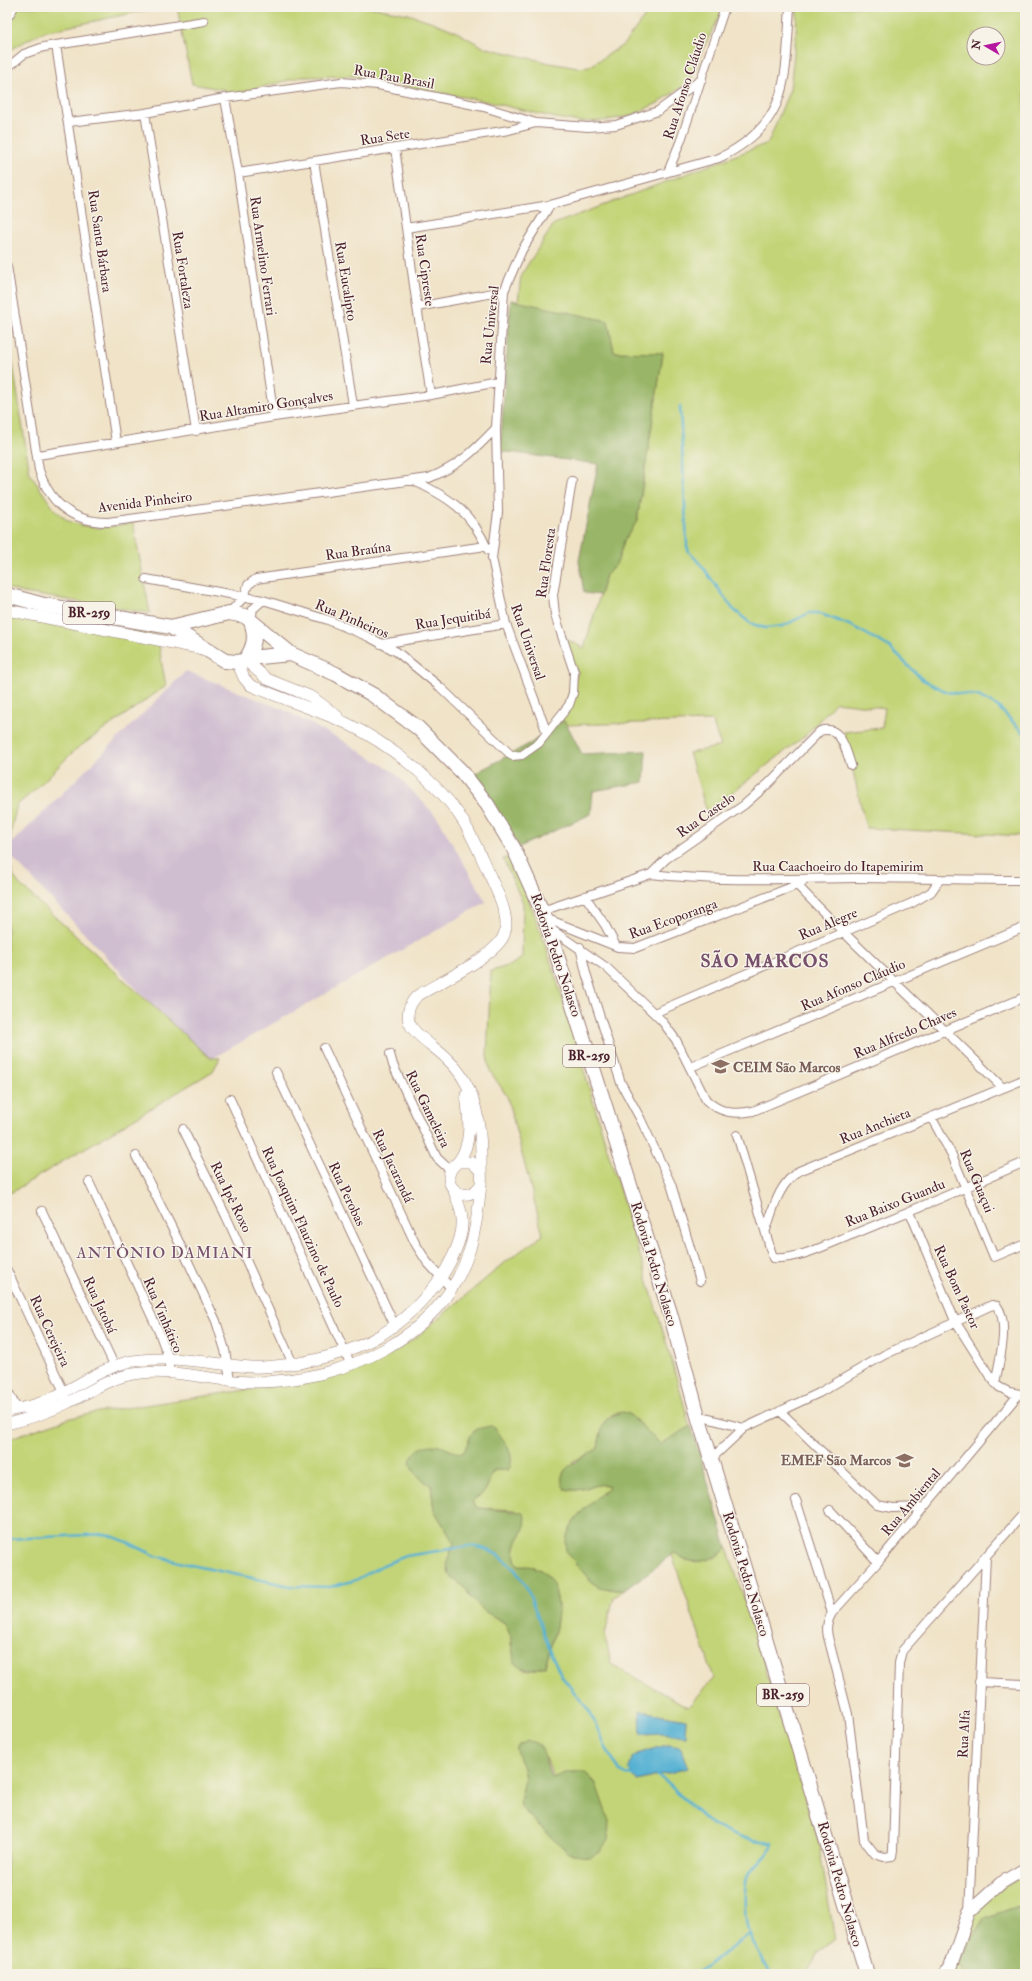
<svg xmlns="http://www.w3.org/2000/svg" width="1032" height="1981" viewBox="0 0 1032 1981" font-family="'IM FELL Double Pica',serif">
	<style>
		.industrial { fill: #cfbdd0 }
		.green { fill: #c2d477; stroke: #867a51; fill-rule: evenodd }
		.forest { fill: #99b668; stroke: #726a4a }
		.water { fill: #55b1d3; stroke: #50687f }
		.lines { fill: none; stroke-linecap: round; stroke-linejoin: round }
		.stream { stroke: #55b1d3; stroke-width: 2.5 }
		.minor-casing { stroke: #9d817a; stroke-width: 10 }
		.tertiary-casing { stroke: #9d817a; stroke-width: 12 }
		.secondary-casing { stroke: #9d817a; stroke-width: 14 }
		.trunk-casing { stroke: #9d817a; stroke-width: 16 }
		.minor { stroke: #fff; stroke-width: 8 }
		.tertiary { stroke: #fff; stroke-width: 11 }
		.secondary { stroke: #fff; stroke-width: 12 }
		.trunk { stroke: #fff; stroke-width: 14 }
		.labels { text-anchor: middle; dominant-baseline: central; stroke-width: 3; stroke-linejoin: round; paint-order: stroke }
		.shield { fill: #f7f3e8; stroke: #7e5f64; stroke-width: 1 }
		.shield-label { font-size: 13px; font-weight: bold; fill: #4a1f2b }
		.street-label { font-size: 14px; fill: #4a1f2b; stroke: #f7f3e8 }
		.education-label { font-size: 14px; font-weight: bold; fill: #785e54; stroke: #f7f3e8; text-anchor: start }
		.quarter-label { font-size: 16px; letter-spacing: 1px; fill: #77516c; stroke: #f7f3e8 }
		.district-label { font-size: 18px; font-weight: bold; letter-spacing: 1px; fill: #77516c; stroke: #f7f3e8 }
	</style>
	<rect width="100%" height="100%" fill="#f7f3e8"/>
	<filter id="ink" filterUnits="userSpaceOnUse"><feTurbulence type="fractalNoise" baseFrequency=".025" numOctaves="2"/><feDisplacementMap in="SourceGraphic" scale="8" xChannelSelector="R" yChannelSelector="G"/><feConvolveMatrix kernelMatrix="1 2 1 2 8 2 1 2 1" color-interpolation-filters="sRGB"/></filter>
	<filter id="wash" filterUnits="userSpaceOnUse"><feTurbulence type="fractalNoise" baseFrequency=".012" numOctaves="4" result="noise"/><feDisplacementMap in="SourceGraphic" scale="16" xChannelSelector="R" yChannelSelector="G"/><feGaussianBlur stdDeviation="0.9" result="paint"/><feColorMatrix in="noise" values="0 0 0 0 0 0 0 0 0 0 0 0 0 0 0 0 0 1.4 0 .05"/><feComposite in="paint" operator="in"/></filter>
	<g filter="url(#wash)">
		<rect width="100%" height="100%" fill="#f0e3c8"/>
		<!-- industrial -->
		<path class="industrial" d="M186,671L284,710L345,742L394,772L437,817L486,902L206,1062L7,852V848Z"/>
		<!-- green -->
		<path class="green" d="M7,7H161L43,32L18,45L7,53Z
			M177,7H369L408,14L430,21L455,31L483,47L550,63L578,68L589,67L623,45L652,7H721V14L702,50L691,81L658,103L630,116L603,121L580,122L556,118L489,102L354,76L301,77L227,96L226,90L192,84Z
			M797,7H1025V836L866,828L844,732L882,728L885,708L836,702L806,735L707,812L689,753L721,746L712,721L567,725L560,717L578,673L559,636L584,648L606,575L617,563L624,541L637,521L663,354L614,352L608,321L518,302L521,275L554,224L768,143L790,89L796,36ZM974,34H998V58H974Z
			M7,327L30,474L54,509L68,521L84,526L100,528L133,523L150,613L24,593L7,588Z
			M7,606L160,636C157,645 164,674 166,686L75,750L37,788L17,805L11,830L9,863L14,877L20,885L210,1058H220L213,1071L7,1195Z
			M511,856C551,949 577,1048 606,1145C634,1239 665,1332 690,1427L661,1445L629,1414C604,1407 601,1430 598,1448L592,1453L573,1461L565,1489C581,1494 592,1482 608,1485L609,1487L579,1514L568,1534L575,1563L582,1569L591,1582L609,1589L623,1591L614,1597L605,1634L611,1664L688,1707L714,1678L672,1555L673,1551C678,1554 684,1560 690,1561C702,1564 718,1557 727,1548L752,1622L780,1719L818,1839L835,1940L820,1951L806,1974H7V1439L71,1418L98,1412L313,1380L349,1372L382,1359L414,1339L508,1260L543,1235L507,1096L490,1071L487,1055L491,971L511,965L522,958L523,903L503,859ZM471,1435L508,1470H495C489,1477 489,1486 484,1492C480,1497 474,1497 472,1503L478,1508L515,1510L524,1531C514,1541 511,1553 518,1566C524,1567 531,1565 536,1568C545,1571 549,1578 553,1585C565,1612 552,1639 545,1666L529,1671L524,1670L511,1645V1637L505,1623L484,1611L470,1597L467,1590L461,1584L449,1556L454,1543L434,1510L431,1485L424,1481L411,1468L442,1447L457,1454L464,1452ZM641,1711L686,1719L685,1737L664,1733L641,1734ZM667,1745L680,1747L688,1768L637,1781V1754ZM546,1757L553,1778L568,1772H585L596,1783L555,1841L526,1813L520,1801L525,1780L523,1768Z
			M1025,1874V1904L984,1918L959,1961L965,1974H950L967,1927L987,1898Z"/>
		<!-- forest -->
		<path class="forest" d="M511,300L608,321L614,352L663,353L637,521L624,541L617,563L606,575L600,595L584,593L579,561L598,464L500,451Z
			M560,717L567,725L582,754L646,751L644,782L593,791L591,814L519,847L489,795L474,774L531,743L548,731Z
			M623,1412L629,1414L661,1444L691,1426L727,1548C718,1557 704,1563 691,1561C685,1560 678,1555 673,1552L672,1555L623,1591L599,1587L591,1582L566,1551C562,1523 591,1503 609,1487L608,1485C593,1482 581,1494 565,1489C550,1468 587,1457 598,1448C602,1428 601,1417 623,1412Z
			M491,1426L495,1427C503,1441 518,1455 508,1470H494C489,1477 489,1486 484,1492C480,1497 474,1497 472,1503L478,1508L522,1512C536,1529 504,1541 518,1566C524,1567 531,1565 536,1568C545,1571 549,1578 553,1585C565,1612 552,1639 545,1666C529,1671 527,1672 514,1662L511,1637L505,1623L484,1611L470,1597L467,1590L449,1575L447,1562L454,1543L434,1510L431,1485C421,1480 412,1473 410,1461C416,1447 429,1442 443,1447C451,1450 455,1454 464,1452L471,1435L476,1429Z
			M528,1741C549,1743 543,1765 552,1778L568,1772H585L596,1784L609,1821L608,1839L600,1852L589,1857L573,1855L555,1841L521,1807C519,1797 524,1789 525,1779C525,1768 518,1761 516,1749L519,1745Z
			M1025,1904V1974H965L959,1961L984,1918Z"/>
		<!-- water -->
		<path class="water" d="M640,1711L686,1719L685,1737L664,1733L641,1734Z
			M667,1745L680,1747L688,1768L637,1781L629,1769L632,1758L637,1754Z"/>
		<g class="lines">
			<!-- stream -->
			<path class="stream" d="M680,406L687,546L689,552L702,566L733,609L750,623L765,628L783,626L809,613H818L852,626L888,646L923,680L947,692L978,696L997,706L1025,734
				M7,1539L106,1534L127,1542L156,1556L191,1565L290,1586L330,1587L356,1580L383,1565L406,1556L469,1546L482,1548L499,1555L515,1570L527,1588L553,1658L563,1678L590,1712L606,1748L620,1771L626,1775L637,1776
				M658,1776L661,1777L711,1825L753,1841L772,1843C767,1863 758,1858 750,1871C742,1884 744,1922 750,1936C756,1949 765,1961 771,1974
				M695,1974L750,1934"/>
		</g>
	</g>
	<g filter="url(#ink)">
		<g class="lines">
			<defs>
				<path id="minor" d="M7,18L14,7
					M56,45L116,442
					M7,68L24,54L44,47L204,21
					M225,98L238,173L274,417
					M145,113L196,431
					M69,122L145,113L225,98L341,82L378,85L484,107L536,123L588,127L616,125L658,111L702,79
					M395,148L417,307L431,395
					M314,161L353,405
					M668,172L681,140L725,7
					M238,173L509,130L536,123
					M406,228L550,205L719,158C791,123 785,78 790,7
					M7,266L39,470C50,504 72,522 108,522L429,478C459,466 474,451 496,428
					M417,307L504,291
					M38,455L274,417L431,395L498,382
					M412,480C449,497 471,511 488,550
					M146,579L263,600L328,620L369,637L397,652L440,687L512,756L522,755L539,743L569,705L573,693L574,672L555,615L553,595L572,481
					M229,613L244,597L248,585L256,579L486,546
					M251,621L253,609L263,600
					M381,644L506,624
					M547,733L506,624L492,558L498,512L496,428L504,291L522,250L550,205
					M651,874C717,882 788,879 855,878C911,878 968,880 1025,880
					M797,885C864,955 935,1019 1003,1088
					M585,896L605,925L616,946
					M542,911L651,874L666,859L744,805L769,783L820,731C841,724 846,751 851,765
					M545,918L618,947L635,948L802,883
					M548,927L606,967L662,1021L676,1040L706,1100C720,1113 735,1115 753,1111L1025,997
					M580,947L586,973L621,1083L641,1120L671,1184L700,1281
					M654,1013L912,903L931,892L940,879
					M324,1048L415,1243L427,1262L451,1288
					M390,1054L393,1065L437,1158L450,1170
					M691,1067L1025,927
					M276,1072L395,1326
					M230,1099L351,1365
					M931,1117L952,1155L994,1257L1025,1244
					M183,1129L226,1216L293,1364
					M737,1135L773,1258C800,1260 829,1243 854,1234C911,1211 968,1187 1025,1162
					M136,1156L177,1238L216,1321L225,1350L230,1380
					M89,1182L159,1332L169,1359V1373
					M42,1211L115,1367
					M910,1212L955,1321L989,1375L999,1387L1009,1392L1025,1395
					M766,1230C774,1207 778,1185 799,1171L1025,1079
					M7,1270L64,1392L66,1403
					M7,1389L17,1409
					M1019,1394L878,1562L832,1613C827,1622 826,1627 828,1637L848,1714L864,1840L875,1854L884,1857L892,1856L893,1850L899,1663L902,1651L1025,1512
					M780,1411L877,1505L893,1508L924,1507
					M698,1416L744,1428L819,1393L884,1355L992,1305L997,1306C1010,1322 999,1364 995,1383
					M711,1459L744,1428
					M796,1500L832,1613
					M830,1510L878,1562
					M979,1682L1025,1684
					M969,1912L986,1557"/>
				<path id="tertiary" d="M7,610L203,649
					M245,660L267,679L312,697L337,716
					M237,662L244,678L250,685C282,699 315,709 346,723C386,742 440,783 463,821C474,839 482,859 491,878C498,894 513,921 502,939C488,960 440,982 417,996C409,1004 405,1016 411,1026C417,1037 438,1049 447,1059C477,1086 482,1128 481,1166C481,1172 482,1178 481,1184C466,1210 433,1181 458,1162H471L481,1171
					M458,1162C473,1143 469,1118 466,1095
					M7,1411C16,1409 25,1408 34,1405C67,1395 99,1367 133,1361C172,1355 212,1364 251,1367C267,1368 283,1365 299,1363C358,1352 394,1335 433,1288C446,1273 464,1240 462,1220C462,1210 457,1200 454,1191
					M7,1424C28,1419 47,1413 67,1403C88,1393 109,1378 133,1374C175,1367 217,1383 259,1382C345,1380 442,1338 470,1249C476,1228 479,1206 481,1184"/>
				<path id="secondary" d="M948,1974L969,1912L1001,1883L1025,1869"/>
				<path id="trunk" d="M7,595L44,605L171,627L225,661L237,662L260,657L291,654
					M171,627L229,613L245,616L291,654L336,674L373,695L418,728L462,772L487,804L514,849L545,918L606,1109L671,1316L698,1416L867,1974
					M245,660C255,646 256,637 251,621
					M946,1974L949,1971"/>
			</defs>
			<!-- minor casing -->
			<use href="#minor" class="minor-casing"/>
			<!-- tertiary casing -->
			<use href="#tertiary" class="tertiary-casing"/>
			<!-- secondary casing -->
			<use href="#secondary" class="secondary-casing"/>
			<!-- trunk casing -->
			<use href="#trunk" class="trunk-casing"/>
			<!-- minor -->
			<use href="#minor" class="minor"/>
			<!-- tertiary -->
			<use href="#tertiary" class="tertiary"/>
			<!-- secondary -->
			<use href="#secondary" class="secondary"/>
			<!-- trunk -->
			<use href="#trunk" class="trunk"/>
		</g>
	</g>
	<!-- icons -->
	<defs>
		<symbol id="school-bare" viewBox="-9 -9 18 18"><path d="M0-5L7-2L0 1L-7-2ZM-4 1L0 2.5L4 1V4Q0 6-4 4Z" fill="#8d6e63" stroke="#f7f3e8" stroke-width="2.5" paint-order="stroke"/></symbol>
	</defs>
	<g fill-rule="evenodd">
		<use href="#school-bare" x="708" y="1054" width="25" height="25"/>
		<use href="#school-bare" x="892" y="1448" width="25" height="25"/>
	</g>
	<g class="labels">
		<!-- shield labels -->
		<g class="shield">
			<rect x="63" y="602" width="52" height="22" rx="3"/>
			<rect x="563" y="1045" width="52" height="22" rx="3"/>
			<rect x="757" y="1684" width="52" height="22" rx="3"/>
		</g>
		<g class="shield-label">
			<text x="89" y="613">BR-259</text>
			<text x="589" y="1056">BR-259</text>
			<text x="783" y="1695">BR-259</text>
		</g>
		<!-- street labels -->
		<g class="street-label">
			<text transform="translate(394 77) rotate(10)">Rua Pau Brasil</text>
			<text transform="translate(685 86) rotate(-72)">Rua Afonso Cláudio</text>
			<text transform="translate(385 137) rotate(-9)">Rua Sete</text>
			<text transform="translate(100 241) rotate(82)">Rua Santa Bárbara</text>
			<text transform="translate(263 256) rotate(82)">Rua Armelino Ferrari</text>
			<text transform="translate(183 270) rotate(81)">Rua Fortaleza</text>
			<text transform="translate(425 270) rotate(82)">Rua Cipreste</text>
			<text transform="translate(346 281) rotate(81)">Rua Eucalipto</text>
			<text transform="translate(490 325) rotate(-84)">Rua Universal</text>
			<text transform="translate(266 406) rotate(-9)">Rua Altamiro Gonçalves</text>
			<text transform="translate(145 502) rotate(-7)">Avenida Pinheiro</text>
			<text transform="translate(358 551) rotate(-8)">Rua Braúna</text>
			<text transform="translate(546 563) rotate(-82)">Rua Floresta</text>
			<text transform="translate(352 619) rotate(23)">Rua Pinheiros</text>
			<text transform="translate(453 619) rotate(-9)">Rua Jequitibá</text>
			<text transform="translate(528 642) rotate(71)">Rua Universal</text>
			<text transform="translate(706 815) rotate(-35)">Rua Castelo</text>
			<text x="838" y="866">Rua Caachoeiro do Itapemirim</text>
			<text transform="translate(673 919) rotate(-20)">Rua Ecoporanga</text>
			<text transform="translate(828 924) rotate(-23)">Rua Alegre</text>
			<text transform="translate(556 955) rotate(71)">Rodovia Pedro Nolasco</text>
			<text transform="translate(853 985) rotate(-23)">Rua Afonso Cláudio</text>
			<text transform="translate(905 1033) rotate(-23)">Rua Alfredo Chaves</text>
			<text transform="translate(428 1109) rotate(64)">Rua Gameleira</text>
			<text transform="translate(875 1126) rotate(-22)">Rua Anchieta</text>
			<text transform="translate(393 1166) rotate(65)">Rua Jacarandá</text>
			<text transform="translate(977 1181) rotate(67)">Rua Guaçui</text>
			<text transform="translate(347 1194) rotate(65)">Rua Perobas</text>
			<text transform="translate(231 1197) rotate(64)">Rua Ipê Roxo</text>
			<text transform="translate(895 1203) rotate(-22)">Rua Baixo Guandu</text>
			<text transform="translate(303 1227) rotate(65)">Rua Joaquim Flauzino de Paulo</text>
			<text transform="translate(654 1264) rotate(73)">Rodovia Pedro Nolasco</text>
			<text transform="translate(957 1287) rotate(65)">Rua Bom Pastor</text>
			<text transform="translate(100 1305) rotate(65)">Rua Jatobá</text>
			<text transform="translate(163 1315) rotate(67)">Rua Vinhático</text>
			<text transform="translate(50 1331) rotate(65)">Rua Cerejeira</text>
			<text transform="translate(911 1502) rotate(-50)">Rua Ambiental</text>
			<text transform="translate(746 1574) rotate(73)">Rodovia Pedro Nolasco</text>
			<text transform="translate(964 1734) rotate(-87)">Rua Alfa</text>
			<text transform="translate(840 1884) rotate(74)">Rodovia Pedro Nolasco</text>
		</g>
		<!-- education labels -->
		<g class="education-label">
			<text x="733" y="1067">CEIM São Marcos</text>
			<text x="891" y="1460" text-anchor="end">EMEF São Marcos</text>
		</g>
		<!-- quarter labels -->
		<g class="quarter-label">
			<text x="165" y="1253">ANTÔNIO DAMIANI</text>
		</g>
		<!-- district labels -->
		<g class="district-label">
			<text x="765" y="961">SÃO MARCOS</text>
		</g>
	</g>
	<!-- margin -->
	<rect width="1032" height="1981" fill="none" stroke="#f7f3e8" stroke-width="24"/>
	<!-- north arrow -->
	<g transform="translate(986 46) rotate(279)"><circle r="19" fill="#f7f3e8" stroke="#b29e9c"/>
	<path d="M0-3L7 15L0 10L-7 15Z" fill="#b5179e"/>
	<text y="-6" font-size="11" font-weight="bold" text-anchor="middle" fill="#4a1f2b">N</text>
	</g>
</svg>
